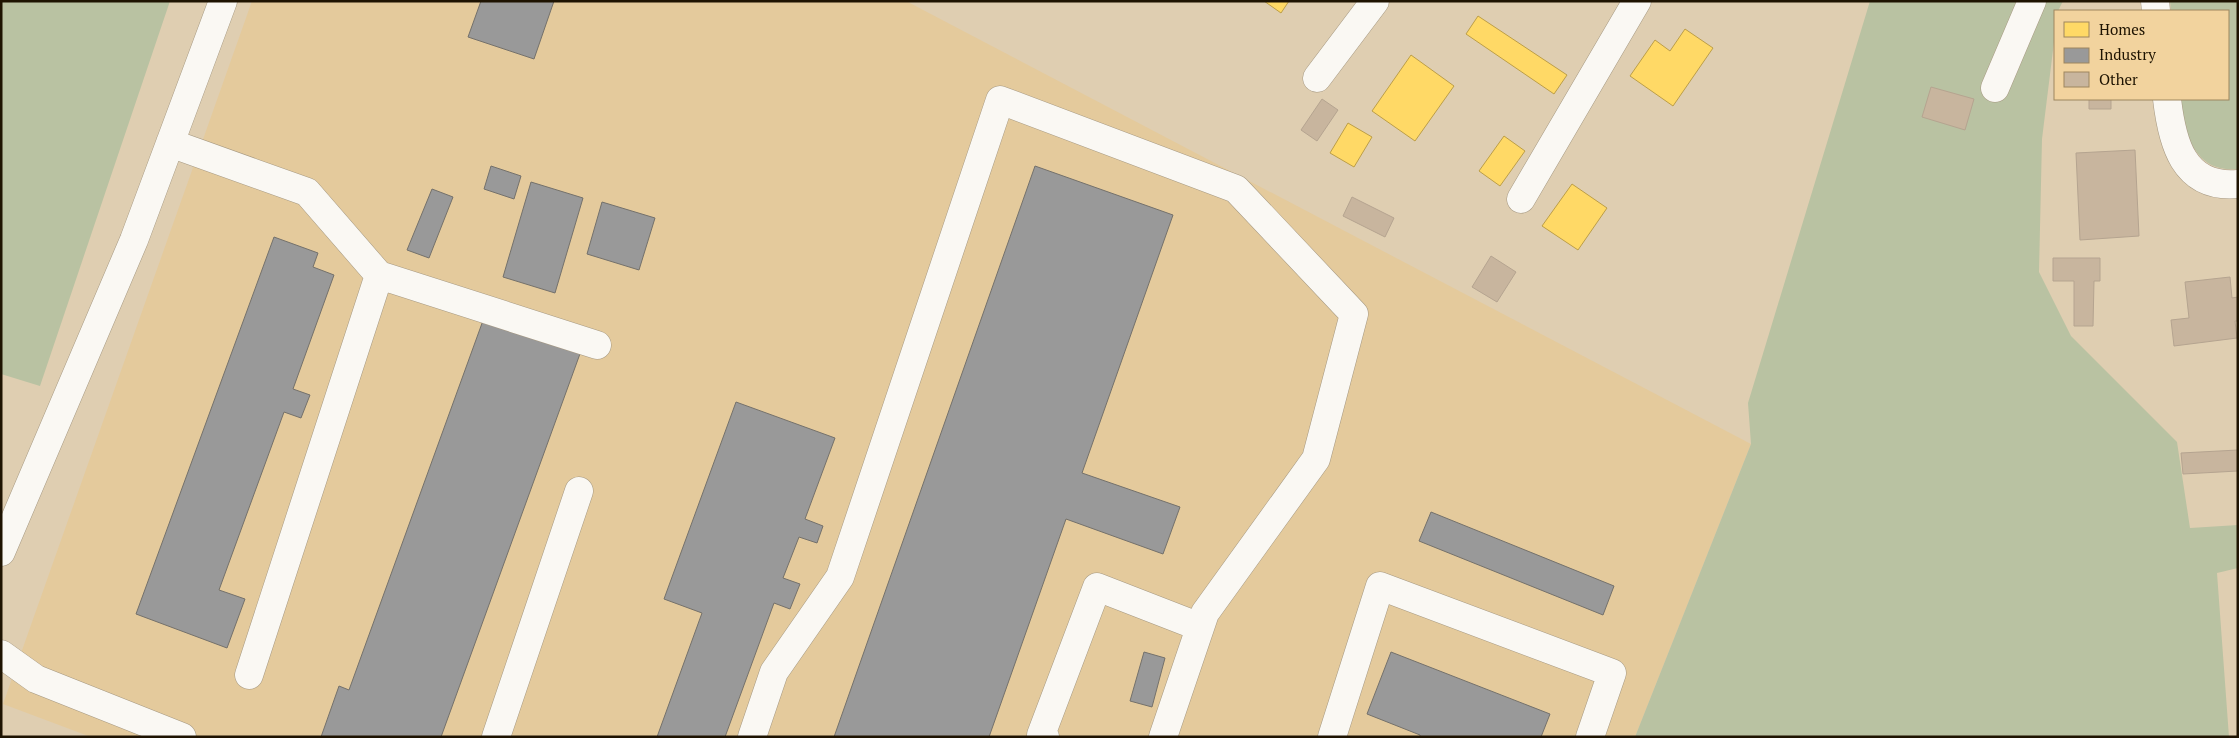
<svg xmlns="http://www.w3.org/2000/svg" width="2239" height="738" viewBox="0 0 2239 738" font-family="'PT Serif',serif">
	<style>
		.built { fill: #e4ca9c }
		.green { fill: #b9c2a2 }
		.homes { fill: #ffd966; stroke: #bc9e48 }
		.industry { fill: #999; stroke: #74716b }
		.building { fill: #c8b59e; stroke: #b5a490 }
		.lines { fill: none; stroke-linecap: round; stroke-linejoin: round }
		.minor-casing { stroke: #a69982; stroke-width: 29 }
		.minor { stroke: #faf8f3; stroke-width: 28 }
	</style>
	<rect width="100%" height="100%" fill="#dfceb1"/>
	<!-- built -->
	<path class="built" d="M252,1H906L1751,444L1635,737H91L3,704Z"/>
	<!-- green -->
	<path class="green" d="M1,1H170L40,386L1,374Z
		M1870,1H2063L2058,11H2055V34L2042,139L2039,272L2071,336L2177,442L2190,528L2238,525V568L2217,573L2229,737H1635L1751,444L1748,403Z
		M2170,1H2238V169C2192,173 2187,132 2177,99H2228V11H2171Z"/>
	<!-- homes -->
	<path class="homes" d="M1264,1H1289L1281,13Z
		M1478,16L1567,75L1554,94L1466,34Z
		M1685,29L1713,48L1673,106L1630,76L1655,40L1670,51Z
		M1411,55L1454,86L1415,141L1372,111Z
		M1348,123L1372,137L1354,167L1330,153Z
		M1504,136L1525,151L1500,186L1479,171Z
		M1572,184L1607,208L1578,250L1542,226Z"/>
	<!-- industry -->
	<path class="industry" d="M481,1H554L534,59L468,37Z
		M491,166L521,176L514,199L484,189Z
		M1035,166L1173,215L1082,473L1180,507L1163,554L1066,519L989,737H834Z
		M531,182L583,198L555,293L503,277Z
		M432,189L453,197L429,258L407,250Z
		M602,202L655,218L639,270L587,254Z
		M274,237L318,253L313,267L334,275L293,389L310,395L301,418L284,412L219,590L245,599L227,648L136,614Z
		M485,315L581,351L441,737H321L339,686L349,690Z
		M736,402L835,438L805,519L823,526L817,543L799,537L783,578L800,584L790,609L774,603L725,737H657L702,613L664,599Z
		M1431,512L1614,586L1603,615L1419,541Z
		M1144,652L1165,658L1152,707L1130,701Z
		M1391,652L1550,714L1541,737H1420V735L1367,714Z"/>
	<!-- building -->
	<path class="building" d="M1931,87L1974,99L1965,130L1922,117Z
		M1322,99L1338,110L1317,141L1301,130Z
		M2089,99H2111V109H2089Z
		M2135,150L2139,236L2080,240L2076,153Z
		M1352,197L1394,218L1385,237L1343,216Z
		M1491,256L1516,272L1497,302L1472,287Z
		M2053,258H2100V281H2094L2093,326H2074V281H2053Z
		M2230,277L2232,298L2238,297V321H2235L2237,338L2174,346L2171,320L2189,318L2185,282Z
		M2238,450V471L2183,474L2181,453Z"/>
	<g class="lines">
		<defs>
			<path id="minor" d="M2155,1L2156,11
				M1317,78L1375,1
				M1995,88L2032,1
				M2167,99C2172,142 2183,189 2238,184
				M170,143L307,192L379,275
				M1521,199L1637,1
				M1,552L134,240L223,1
				M1,654L36,679L182,737
				M249,675L379,275L597,345
				M496,737L579,491
				M752,737L774,672L840,577L1000,100L1236,189L1354,314L1316,459L1205,613L1163,737
				M1045,737L1041,735L1097,587L1200,627
				M1332,737L1380,586L1612,673L1590,737"/>
		</defs>
		<!-- minor casing -->
		<use href="#minor" class="minor-casing"/>
		<!-- minor -->
		<use href="#minor" class="minor"/>
	</g>
	<!-- border -->
	<rect width="2239" height="738" fill="none" stroke="#1e1301" stroke-width="5"/>
	<!-- legend -->
	<rect x="2054" y="10" width="175" height="90" fill="#f2d39e" stroke="#9d865f"/>
	<rect x="2064" y="22" width="25" height="15" fill="#ffd966" stroke="#9d865f"/>
	<text x="2099" y="35" font-size="15" fill="#1e1301">Homes</text>
	<rect x="2064" y="48" width="25" height="15" fill="#999999" stroke="#9d865f"/>
	<text x="2099" y="60" font-size="15" fill="#1e1301">Industry</text>
	<rect x="2064" y="72" width="25" height="15" fill="#c8b59e" stroke="#9d865f"/>
	<text x="2099" y="85" font-size="15" fill="#1e1301">Other</text>
</svg>
